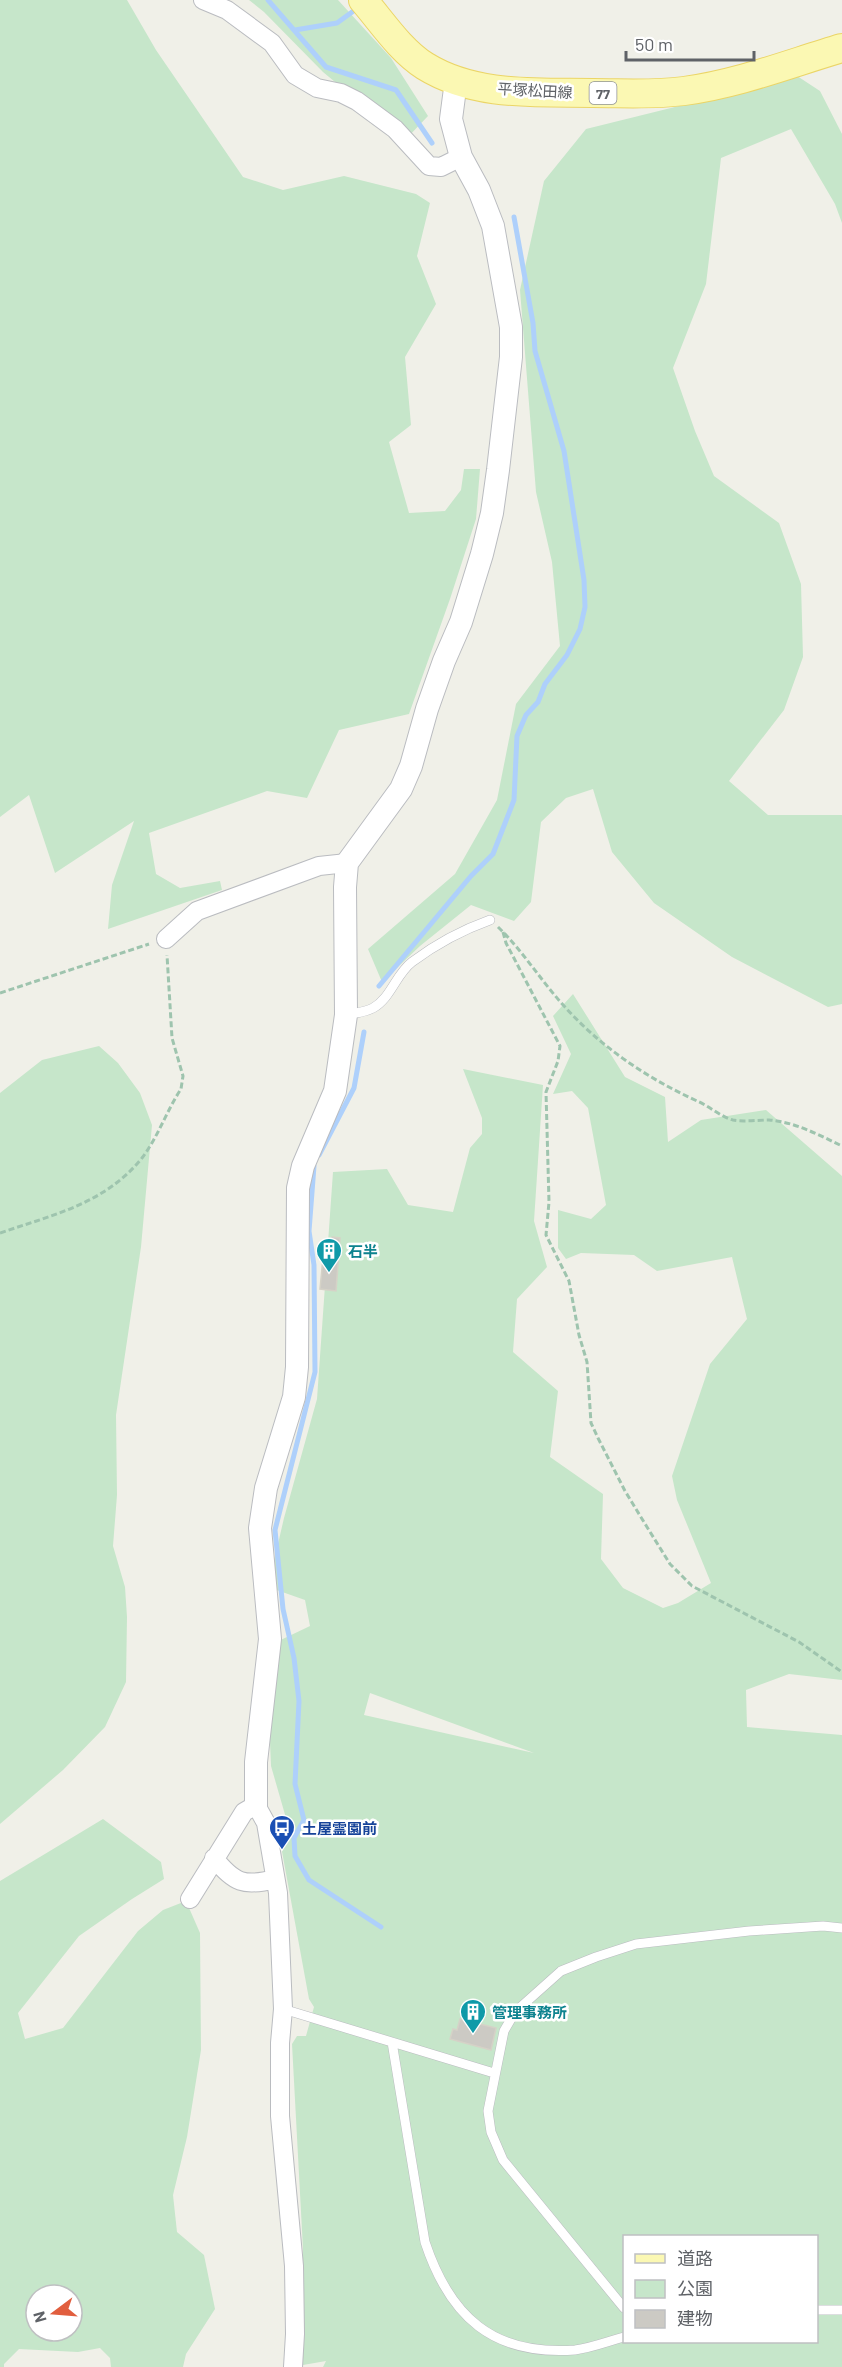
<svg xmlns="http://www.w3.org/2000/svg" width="842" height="2367" viewBox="0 0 842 2367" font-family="Barlow,'Noto Sans JP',sans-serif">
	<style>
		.green { fill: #c6e6ca; fill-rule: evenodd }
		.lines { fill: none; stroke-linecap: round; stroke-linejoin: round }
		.stream { stroke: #aed0fb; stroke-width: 5 }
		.building { fill: #cccac4; stroke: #d5d2c7; stroke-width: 1.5 }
		.service-casing { stroke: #babcc0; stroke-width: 10 }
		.minor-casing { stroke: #babcc0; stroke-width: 20 }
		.tertiary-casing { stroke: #babcc0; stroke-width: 24 }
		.primary-casing { stroke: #ebd567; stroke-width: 30 }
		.path { stroke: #9ec4ae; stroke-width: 3; stroke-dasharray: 6 3; stroke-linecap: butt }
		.service { stroke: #fff; stroke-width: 9 }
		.minor { stroke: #fff; stroke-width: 18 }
		.tertiary { stroke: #fff; stroke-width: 22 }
		.primary { stroke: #fbf8b3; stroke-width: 28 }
		.labels { text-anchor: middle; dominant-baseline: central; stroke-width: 5; stroke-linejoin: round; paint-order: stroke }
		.shield { fill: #fff; stroke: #8f9195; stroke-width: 1.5 }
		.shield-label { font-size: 14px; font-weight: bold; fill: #5f6267 }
		.street-label { font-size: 15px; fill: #5f6267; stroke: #fff }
		.culture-label { font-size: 15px; font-weight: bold; fill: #0d838f; stroke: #fff; text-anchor: start }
		.transit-label { font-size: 15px; font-weight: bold; fill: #164399; stroke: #fff; text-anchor: start }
	</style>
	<rect width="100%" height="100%" fill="#f0f0e8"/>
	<!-- green -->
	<path class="green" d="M0,0H127L156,50L243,177L283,190L344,176L416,194L430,203L417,256L436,304L405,357L411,425L389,442L409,513L445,511L461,490L464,469H480L476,519L450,599L409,714L339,730L307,798L267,791L149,833L156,874L180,888L220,881L222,890L108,929L112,885L134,821L55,873L29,795L0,817Z
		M249,0H338L391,58L428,116L405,140L323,72L264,12Z
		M791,72L820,91L842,134V223L835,204L791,129L721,158L706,284L673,368L695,431L714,476L779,523L801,584L803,657L784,710L729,781L768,815H842V1004L828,1007L732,957L654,903L612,852L593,789L566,798L541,822L531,902L514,921L471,905L420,946L382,982L368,949L455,874L497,800L516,704L560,646L552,562L536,492L520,290L544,181L586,129L691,103Z
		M573,994L625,1077L665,1097L668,1142L701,1120L766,1110L842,1176V1680L789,1674L746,1690L747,1727L842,1735V2367H323L326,2361L303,2365V2249L292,2044L297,2036H306L314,2007L309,1999L281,1846L282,1837L288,1825L271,1766L266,1647L310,1626L305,1600L268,1587L284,1518L317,1399L333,1172L387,1169L408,1205L453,1212L470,1148L482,1134V1118L463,1069L543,1085L534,1221L547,1267L517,1299L513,1352L558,1391L550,1457L603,1494L601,1559L623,1588L663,1608L678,1603L711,1583L677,1500L672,1476L710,1364L747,1319L732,1257L657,1271L634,1255L581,1253L566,1259L558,1248V1210L591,1219L606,1205L588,1108L572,1091L553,1094L571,1054L553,1016ZM370,1693L534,1753L364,1715ZM624,2236H816V2342H624Z
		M99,1046L118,1063L140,1093L152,1125L141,1247L116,1415L117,1495L113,1546L125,1587L127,1617L126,1682L105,1727L63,1770L0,1824V1093L42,1060Z
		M103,1819L161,1862L164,1879L132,1899L79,1936L18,2013L25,2039L63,2028L138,1931L163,1910L186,1901L200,1933L201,2050L187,2137L173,2195L177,2232L204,2255L215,2309L186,2354L183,2367H111L110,2358L100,2348L78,2352L19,2349L4,2364V2367H0V1881ZM36,2295H72V2331H36Z"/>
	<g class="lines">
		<!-- stream -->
		<path class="stream" d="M268,0L326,67L396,90L432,143
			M295,30L337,23L359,7
			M379,986L471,876L493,854L514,800L517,736L526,715L538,702L545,684L567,655L580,629L585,607L584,580L564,451L535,351L533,323L514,217
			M319,1155L354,1088L364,1032
			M314,1166L309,1231L314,1265L315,1372L275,1530L283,1609L294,1658L299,1701L295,1784L304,1820L294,1838L295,1856L309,1880L381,1927"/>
	</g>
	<!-- building -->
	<path class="building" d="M332,1237L340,1238L336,1291L320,1289L323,1258H326V1247L331,1248Z
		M460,2019L496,2028L491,2050L450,2039L453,2029L457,2030Z"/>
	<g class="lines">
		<defs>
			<path id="service" d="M346,1015C355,1013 366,1012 373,1008C391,998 396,974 412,962C436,944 462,930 490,920
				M283,2009L494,2073
				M392,2042L425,2242C450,2317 493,2356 575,2350C591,2348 609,2341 624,2337
				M624,2308L503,2160L491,2132L488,2111L504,2031L515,2012L561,1971L596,1957L636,1944L749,1931L823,1926L842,1928
				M816,2310H842"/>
			<path id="minor" d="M203,0L227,10L272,43L295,75L317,88L341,93L357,101L395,129L429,166L441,167L461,157
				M166,939L197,911L319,866L347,863
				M214,1858C234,1883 244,1887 275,1879
				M190,1899L244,1812L256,1805L266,1823L278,1893L283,2009L280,2043V2116L294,2266L295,2334L293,2367"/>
			<path id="tertiary" d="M256,1805V1762L270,1639L260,1528L266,1488L294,1397L297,1367L298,1188L303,1166L335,1091L346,1015L345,887L347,863L401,789L411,766L427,709L444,661L461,622L482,554L492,513L498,470L511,357V327L493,226L479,190L461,157L451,119L456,81"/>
			<path id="primary" d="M363,0C382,22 400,50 425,66C475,97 537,92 593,93C624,93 654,95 684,91C738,84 791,63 842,48"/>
		</defs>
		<!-- service casing -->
		<use href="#service" class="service-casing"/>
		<!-- minor casing -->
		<use href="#minor" class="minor-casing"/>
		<!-- tertiary casing -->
		<use href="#tertiary" class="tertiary-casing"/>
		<!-- primary casing -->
		<use href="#primary" class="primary-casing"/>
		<!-- path -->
		<path class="path" d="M498,927C523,951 541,981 565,1007C602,1048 647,1078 697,1101C709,1106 721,1117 733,1120C742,1122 759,1120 769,1120C795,1122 819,1135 842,1146
			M503,932L506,943L560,1046L558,1061L546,1092L549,1202L546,1235L569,1281L579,1335L587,1362L591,1423L598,1438L625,1491L647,1527L670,1564L692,1586L799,1642L842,1672
			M0,993L149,944
			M0,1233C52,1215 105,1204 142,1158C158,1137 167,1110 181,1089L183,1076L172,1038L167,955"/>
		<!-- service -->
		<use href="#service" class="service"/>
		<!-- minor -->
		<use href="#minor" class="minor"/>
		<!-- tertiary -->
		<use href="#tertiary" class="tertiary"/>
		<!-- primary -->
		<use href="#primary" class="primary"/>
	</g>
	<!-- icons -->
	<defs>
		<symbol id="building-pin" viewBox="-11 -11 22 30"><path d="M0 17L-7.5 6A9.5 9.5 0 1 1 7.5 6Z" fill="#0f9aa8" stroke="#fff"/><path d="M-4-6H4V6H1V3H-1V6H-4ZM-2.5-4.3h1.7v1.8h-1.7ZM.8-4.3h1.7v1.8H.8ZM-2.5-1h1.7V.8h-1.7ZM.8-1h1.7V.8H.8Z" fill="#fff"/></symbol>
		<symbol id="bus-pin" viewBox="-11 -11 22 30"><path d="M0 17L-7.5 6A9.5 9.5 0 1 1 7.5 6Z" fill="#1a4fb4" stroke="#fff"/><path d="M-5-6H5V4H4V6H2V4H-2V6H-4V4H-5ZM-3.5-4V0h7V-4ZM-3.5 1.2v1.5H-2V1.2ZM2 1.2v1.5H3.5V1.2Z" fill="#fff"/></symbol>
	</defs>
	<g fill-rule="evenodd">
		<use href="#building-pin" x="314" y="1236" width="30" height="40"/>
		<use href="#bus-pin" x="267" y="1813" width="30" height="40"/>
		<use href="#building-pin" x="458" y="1997" width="30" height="40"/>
	</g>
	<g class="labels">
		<!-- shield labels -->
		<rect class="shield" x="589.5" y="82" width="27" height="22" rx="4.5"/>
		<g class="shield-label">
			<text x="603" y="93">77</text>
		</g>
		<!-- street labels -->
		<g class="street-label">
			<text transform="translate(535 90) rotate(3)">平塚松田線</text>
		</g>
		<!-- culture labels -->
		<g class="culture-label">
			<text x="348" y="1251">石半</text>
			<text x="492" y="2012">管理事務所</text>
		</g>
		<!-- transit labels -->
		<g class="transit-label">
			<text x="302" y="1828">土屋霊園前</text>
		</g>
	</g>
	<!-- legend -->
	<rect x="623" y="2235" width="195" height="108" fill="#ffffff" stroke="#bfc0c2" stroke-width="1.5"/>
	<rect x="635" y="2254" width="30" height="9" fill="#fbf8b3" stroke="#bfc0c2" stroke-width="1.5"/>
	<text x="677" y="2265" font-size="18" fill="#5f6267">道路</text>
	<rect x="635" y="2280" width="30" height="18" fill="#c6e6ca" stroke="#bfc0c2" stroke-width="1.5"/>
	<text x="677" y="2295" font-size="18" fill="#5f6267">公園</text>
	<rect x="635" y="2310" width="30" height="18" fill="#cccac4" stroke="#bfc0c2" stroke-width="1.5"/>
	<text x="677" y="2325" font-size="18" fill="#5f6267">建物</text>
	<!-- north arrow -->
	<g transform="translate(54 2313) rotate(254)"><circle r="28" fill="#ffffff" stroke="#bfc0c2" stroke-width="1.5"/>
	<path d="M0-4.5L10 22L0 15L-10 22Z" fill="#e15e3e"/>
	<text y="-9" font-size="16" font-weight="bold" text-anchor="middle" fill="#5f6267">N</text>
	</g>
	<!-- scale -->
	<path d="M626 51v9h128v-9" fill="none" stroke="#5f6267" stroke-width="3"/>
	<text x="635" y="51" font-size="18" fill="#5f6267" stroke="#ffffff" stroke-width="4.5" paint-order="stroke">50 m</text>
</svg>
